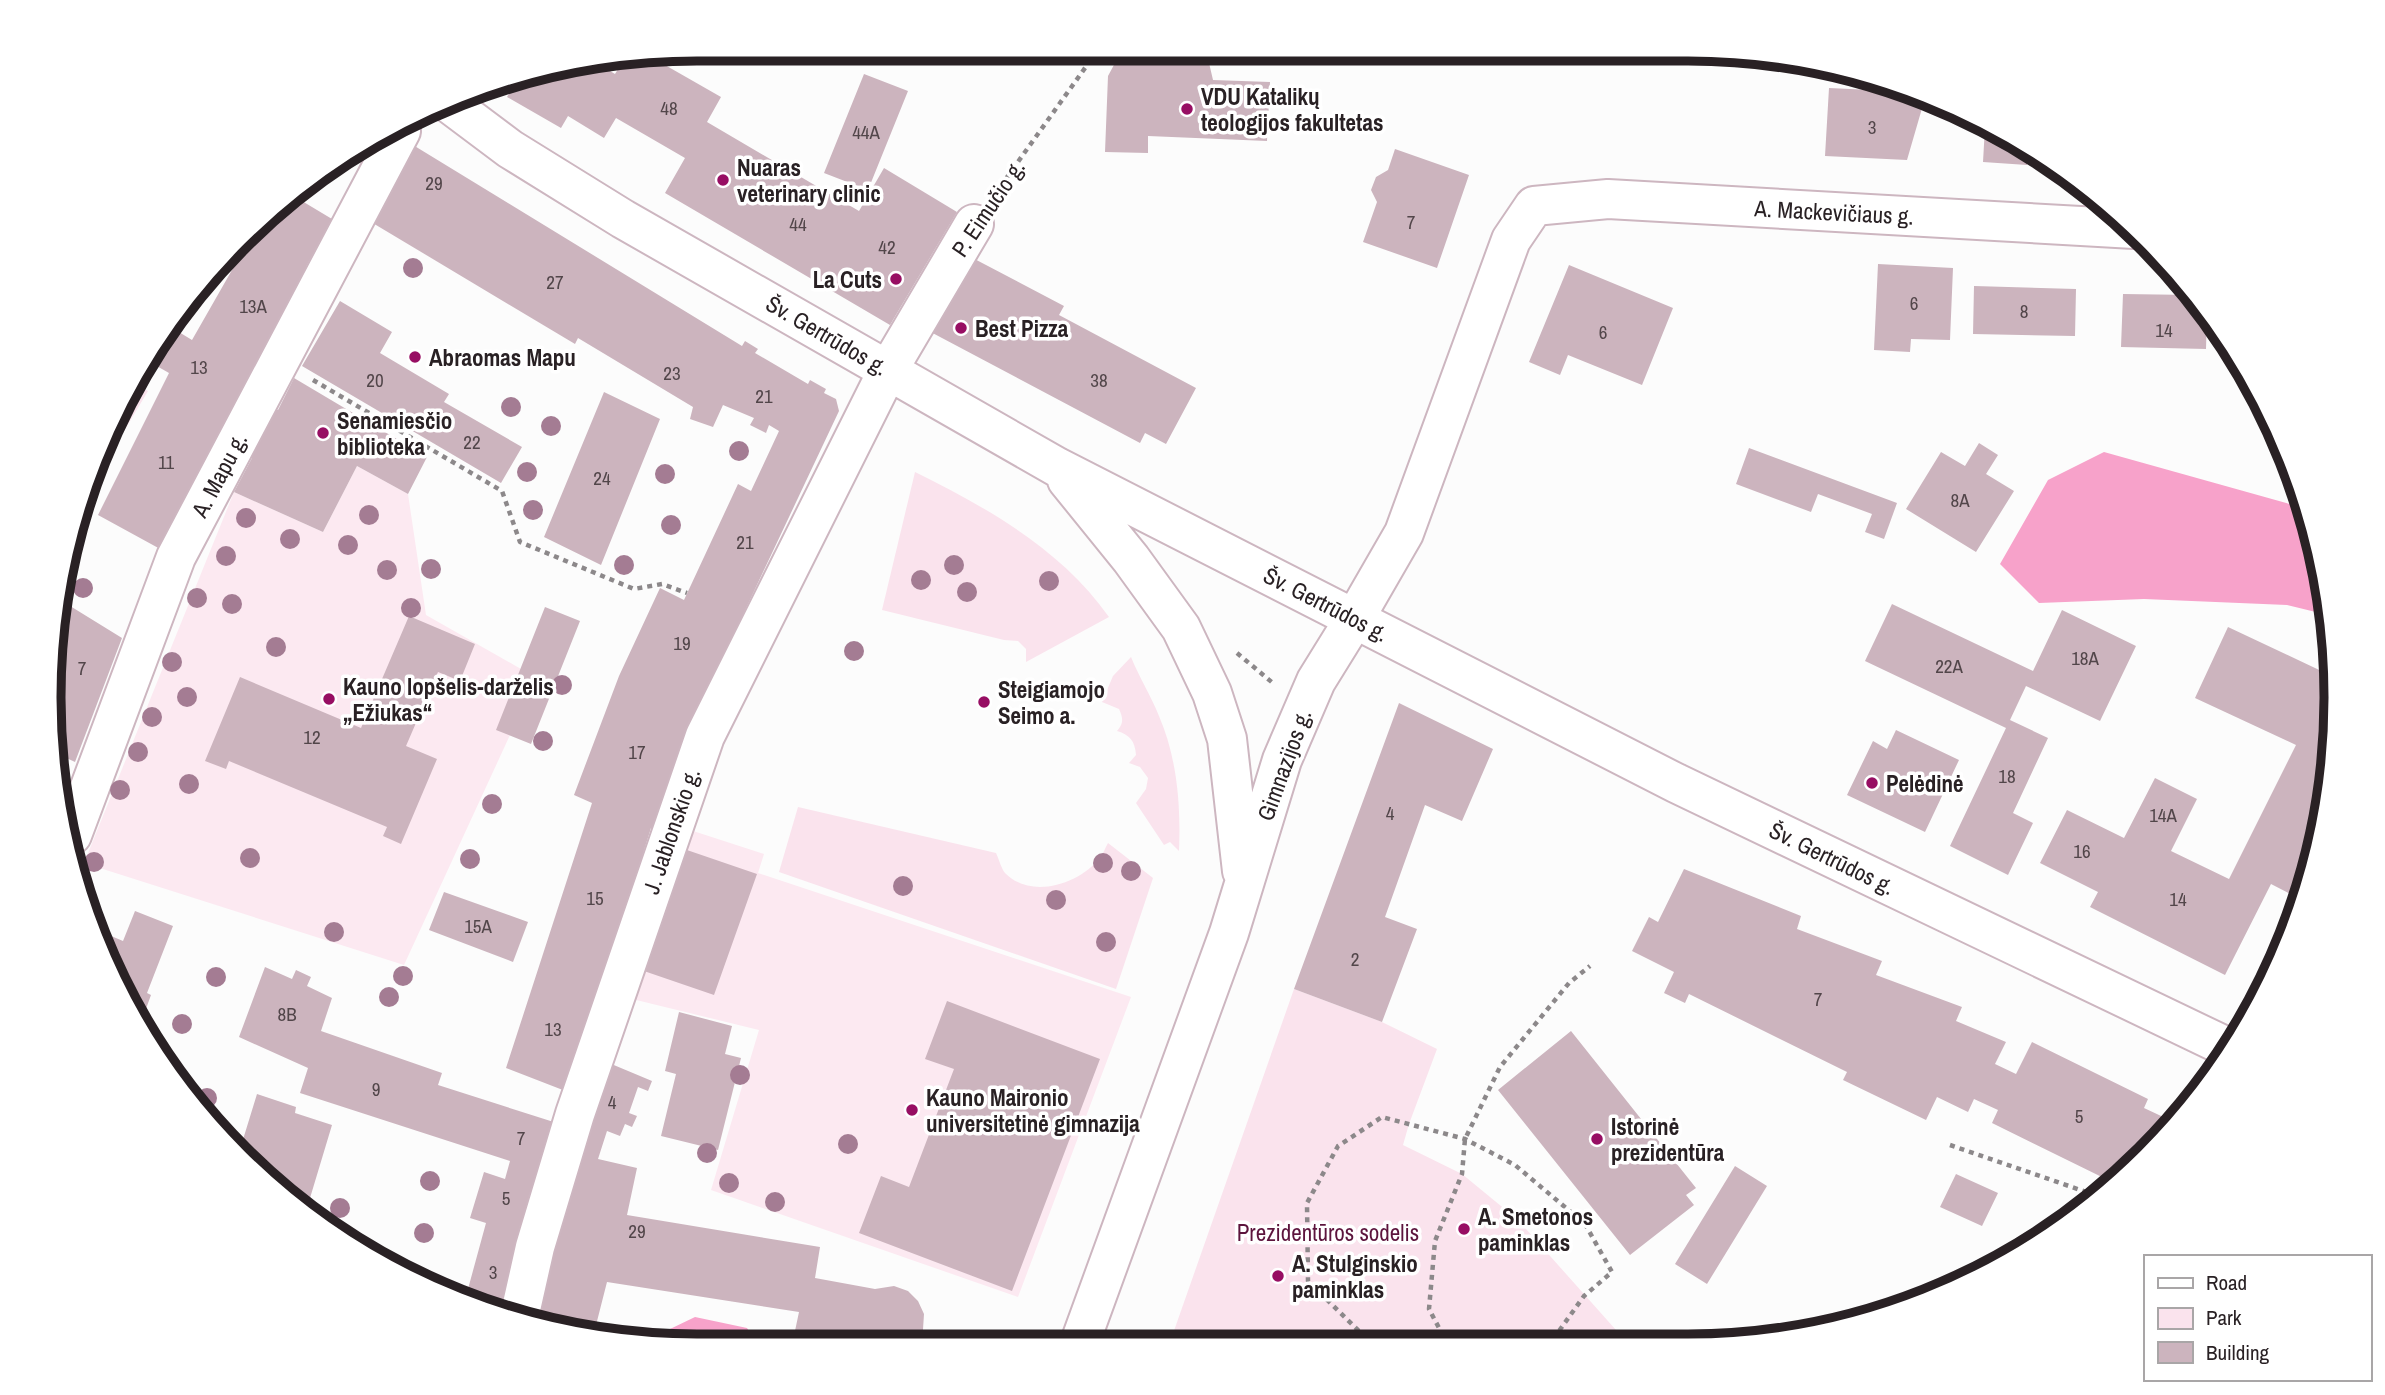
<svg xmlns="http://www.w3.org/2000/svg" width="2385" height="1395" viewBox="0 0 2385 1395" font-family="'Archivo Narrow',sans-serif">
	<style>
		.built { fill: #fce9f1 }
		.green { fill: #fae3ed }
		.forest { fill: #f7a2ca }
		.building { fill: #ccb4be }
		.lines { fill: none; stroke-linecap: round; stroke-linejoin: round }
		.minor-casing { stroke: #cdb6c0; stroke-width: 42 }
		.major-casing { stroke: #cdb6c0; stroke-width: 42 }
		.path { stroke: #8c888a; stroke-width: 4.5; stroke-dasharray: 5 5; stroke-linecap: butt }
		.minor { stroke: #fff; stroke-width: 38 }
		.major { stroke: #fff; stroke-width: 38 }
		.tree { fill: #a47c93 }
		.poi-dot { fill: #970e63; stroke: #fff; stroke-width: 2.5 }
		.labels { text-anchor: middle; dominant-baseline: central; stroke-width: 7; stroke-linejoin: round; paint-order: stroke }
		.number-label { font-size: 19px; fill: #52464a }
		.poi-label { font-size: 23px; font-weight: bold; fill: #292124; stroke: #fff; text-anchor: start }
		.street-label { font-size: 23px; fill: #292124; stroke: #fff }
		.park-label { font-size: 23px; fill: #5c143d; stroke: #fff }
		.rim { fill: none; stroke: #292124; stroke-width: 9 }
	</style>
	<rect width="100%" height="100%" fill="#fcfcfc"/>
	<!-- built -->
	<path class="built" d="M357,466L408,494L426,615L521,669L510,735L404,965L84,863L234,492L323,532Z
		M687,829L764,854L758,873L1131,997L1018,1297L711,1190L759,1030L628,998Z"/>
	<!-- green -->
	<path class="green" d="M919,49H1026L1024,57L961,58Z
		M137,385L148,391L96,478L95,477Z
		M915,472C988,508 1062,550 1109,617L1026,662V649L1018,641L1004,640L882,610Z
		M1131,657C1139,677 1151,696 1159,716C1177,758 1181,805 1179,851L1170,842L1164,845L1136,803L1146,789L1148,778L1140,767L1129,763L1136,755C1135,741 1130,735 1117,731C1124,723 1123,718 1119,709L1102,702L1113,676Z
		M798,807L996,853C999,859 1001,868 1005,873C1031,900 1079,884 1100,858C1103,854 1105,848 1108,843L1153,878L1116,989L779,872Z
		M1294,989L1382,1022L1437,1049L1409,1124L1403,1145L1462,1174L1518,1220L1624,1339L1621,1345H1169Z"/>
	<!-- forest -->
	<path class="forest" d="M2104,452L2304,508L2323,571L2328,615L2287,605L2144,599L2039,603L2000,564L2048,480Z
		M695,1317L747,1328L758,1345H655L643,1342Z"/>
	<!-- building -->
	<path class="building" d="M1122,50H1206L1213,80L1270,82L1267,141L1148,136V153L1105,152L1108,76Z
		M651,57L721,97L707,122L859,211L884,168L957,212L890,325L665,193L685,158L616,118L604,138L568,116L561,128L507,97L518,79L600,65L615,74L623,61Z
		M864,74L908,91L868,190L824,173Z
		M1829,88L1914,92L1925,98L1907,160L1825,156Z
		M1985,127L2028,148L2027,165L1983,162Z
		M413,145L724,335L742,346L745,341L758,349L755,353L808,384L810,380L826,389L824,393L836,399L839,411L698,710L658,831L651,828L568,1092L506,1068L592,803L574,795L619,676L660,588L684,600L738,484L751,491L779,431L769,425L766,433L750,425L754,418L723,405L713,427L690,419L693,407L578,338L575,344L371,222Z
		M1395,149L1469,175L1437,268L1363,242L1377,202L1371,190L1376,177L1388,170Z
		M292,195L332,219L306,267L314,271L162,550L98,515L169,373L148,361L159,337L169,326L192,340L248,242Z
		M965,254L1064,306L1059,315L1196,388L1166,444L1145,433L1140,443L925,329Z
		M1878,264L1953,268L1950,340L1911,339L1910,352L1874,350Z
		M1569,265L1673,308L1642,385L1568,355L1560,375L1529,362Z
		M1974,286L2076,289L2075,336L1973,334Z
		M2123,294L2192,295L2207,313L2206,349L2121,347Z
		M340,301L392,332L380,353L449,394L444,402L522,447L501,483L302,366Z
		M294,378L427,457L408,494L357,466L323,532L234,492L252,458L248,456L273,408L278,410Z
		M604,392L660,419L601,565L544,537Z
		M2260,399L2271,421L2257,419Z
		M1979,443L1998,455L1986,474L2014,491L1976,552L1906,509L1941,452L1965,466Z
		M1749,448L1897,503L1884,539L1865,532L1872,514L1818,494L1811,512L1736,484Z
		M62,601L122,638L75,762L58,754L49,698Z
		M1892,604L2033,671L2062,610L2136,646L2100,721L2026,686L2010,720L2048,738L2013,813L2033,823L2008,875L1950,846L2006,728L1865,661Z
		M545,607L580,621L531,744L496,730Z
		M409,616L475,644L460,681L438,672L406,746L437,759L401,844L383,836L387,827L229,761L226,769L205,761L240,677L361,728Z
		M2228,627L2334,677L2336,697L2324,824L2302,894L2300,899L2271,884L2225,975L2090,907L2098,892L2040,863L2067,810L2124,838L2155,778L2197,799L2171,851L2229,879L2296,745L2195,698Z
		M1399,703L1493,749L1462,821L1425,805L1385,917L1417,929L1382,1022L1294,989Z
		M1896,730L1959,760L1925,832L1847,795L1873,741L1887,749Z
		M684,849L757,874L714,995L641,970Z
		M1684,869L1801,916L1797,929L1882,961L1876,975L1962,1007L1956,1021L2006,1042L1995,1064L2016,1074L2032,1042L2148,1099L2144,1108L2174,1122L2146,1156L2112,1182L1992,1123L1998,1110L1974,1099L1968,1112L1937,1097L1926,1120L1843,1080L1847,1072L1689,994L1685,1003L1664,993L1674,972L1632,951L1649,917L1658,922Z
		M444,892L528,922L513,962L429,930Z
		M135,911L173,926L147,993L151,995L143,1017L101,939L104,933L123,941Z
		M265,967L292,979L296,970L311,977L307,986L332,998L321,1031L442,1073L438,1085L560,1124L504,1315L489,1312L465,1300L486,1223L470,1218L484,1172L505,1179L510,1161L300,1093L308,1068L239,1037Z
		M947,1001L1100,1059L1012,1291L859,1233L881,1176L909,1187L954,1069L925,1059Z
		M679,1012L732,1026L725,1054L741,1058L718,1150L661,1136L676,1074L665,1071Z
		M1571,1031L1696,1188L1686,1195L1694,1205L1630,1255L1498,1090Z
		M609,1063L652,1081L648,1091L638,1087L629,1113L637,1116L632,1127L625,1124L620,1136L607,1131L598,1159L637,1168L627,1215L820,1247L815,1278L875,1289L894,1286L908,1291L918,1301L924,1314L922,1345H792L799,1312L607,1282L594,1333L527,1319Z
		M257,1094L296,1107L295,1113L332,1125L307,1208L241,1146Z
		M1735,1166L1767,1186L1707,1284L1675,1264Z
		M1956,1174L1998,1193L1982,1226L1940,1207Z"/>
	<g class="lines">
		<defs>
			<path id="minor" d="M1355,618L1404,533L1511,240L1534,206L1608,199L2134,229
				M72,835L176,557L401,131
				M519,1318L535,1247L575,1114L705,736L888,370L974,224"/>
			<path id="major" d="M450,104L510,149L623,219L1057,467L1676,783L2231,1049
				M1067,480L1131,559L1181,628L1212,693L1227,739L1242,871
				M1079,1345L1229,933L1282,760L1316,681L1355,618"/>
		</defs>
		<!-- minor casing -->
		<use href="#minor" class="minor-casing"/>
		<!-- major casing -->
		<use href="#major" class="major-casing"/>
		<!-- path -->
		<path class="path" d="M995,194L1090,61L1093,50
			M313,380L502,491L520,542L634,589L662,584L687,593
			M68,557L74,558
			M1237,653L1274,684
			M1950,1145L2095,1195
			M1373,1345L1308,1281L1307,1203L1338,1146L1382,1117L1465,1139L1515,1165L1585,1224L1612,1272L1584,1296L1549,1345
			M1448,1345L1429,1309L1435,1241L1462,1174L1465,1139L1500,1067L1569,983L1590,966"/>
		<!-- minor -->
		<use href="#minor" class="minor"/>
		<!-- major -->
		<use href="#major" class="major"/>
	</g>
	<!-- trees -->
	<g class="tree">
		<circle cx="413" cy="268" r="10"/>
		<circle cx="511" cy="407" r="10"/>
		<circle cx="551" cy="426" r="10"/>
		<circle cx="739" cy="451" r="10"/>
		<circle cx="527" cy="472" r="10"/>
		<circle cx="665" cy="474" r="10"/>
		<circle cx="533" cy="510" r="10"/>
		<circle cx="369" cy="515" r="10"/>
		<circle cx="246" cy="518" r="10"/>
		<circle cx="671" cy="525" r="10"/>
		<circle cx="290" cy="539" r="10"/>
		<circle cx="348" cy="545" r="10"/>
		<circle cx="226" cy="556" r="10"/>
		<circle cx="624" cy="565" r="10"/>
		<circle cx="954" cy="565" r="10"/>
		<circle cx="431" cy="569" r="10"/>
		<circle cx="387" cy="570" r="10"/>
		<circle cx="921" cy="580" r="10"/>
		<circle cx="1049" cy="581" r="10"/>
		<circle cx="83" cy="588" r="10"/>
		<circle cx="967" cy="592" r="10"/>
		<circle cx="197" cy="598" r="10"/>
		<circle cx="232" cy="604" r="10"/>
		<circle cx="411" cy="608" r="10"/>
		<circle cx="276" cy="647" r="10"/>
		<circle cx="854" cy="651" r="10"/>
		<circle cx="172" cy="662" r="10"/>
		<circle cx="562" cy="685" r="10"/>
		<circle cx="187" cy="697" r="10"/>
		<circle cx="152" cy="717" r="10"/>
		<circle cx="543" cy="741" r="10"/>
		<circle cx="138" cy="752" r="10"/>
		<circle cx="189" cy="784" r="10"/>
		<circle cx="120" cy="790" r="10"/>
		<circle cx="492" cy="804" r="10"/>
		<circle cx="250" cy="858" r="10"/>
		<circle cx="470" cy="859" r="10"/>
		<circle cx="94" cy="862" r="10"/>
		<circle cx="1103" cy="863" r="10"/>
		<circle cx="1131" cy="871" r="10"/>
		<circle cx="903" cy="886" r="10"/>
		<circle cx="1056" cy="900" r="10"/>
		<circle cx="334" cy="932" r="10"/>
		<circle cx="1106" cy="942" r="10"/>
		<circle cx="403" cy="976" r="10"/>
		<circle cx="216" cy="977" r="10"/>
		<circle cx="389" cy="997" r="10"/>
		<circle cx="182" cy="1024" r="10"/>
		<circle cx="740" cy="1075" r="10"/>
		<circle cx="207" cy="1098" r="10"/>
		<circle cx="848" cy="1144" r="10"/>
		<circle cx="707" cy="1153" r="10"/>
		<circle cx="430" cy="1181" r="10"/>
		<circle cx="729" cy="1183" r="10"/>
		<circle cx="775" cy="1202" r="10"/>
		<circle cx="340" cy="1208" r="10"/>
		<circle cx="424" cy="1233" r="10"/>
	</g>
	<!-- markers -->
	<g class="poi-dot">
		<circle cx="1187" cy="109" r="7"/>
		<circle cx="723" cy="180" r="7"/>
		<circle cx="896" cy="279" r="7"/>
		<circle cx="961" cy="328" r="7"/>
		<circle cx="415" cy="357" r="7"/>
		<circle cx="323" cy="433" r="7"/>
		<circle cx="329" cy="699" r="7"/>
		<circle cx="984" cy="702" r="7"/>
		<circle cx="1872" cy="783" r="7"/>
		<circle cx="912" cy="1110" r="7"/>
		<circle cx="1597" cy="1139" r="7"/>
		<circle cx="1464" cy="1229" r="7"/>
		<circle cx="1278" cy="1276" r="7"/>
	</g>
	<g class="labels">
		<!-- number labels -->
		<g class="number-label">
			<text x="669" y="108">48</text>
			<text x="1872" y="127">3</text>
			<text x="866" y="132">44A</text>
			<text x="434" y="183">29</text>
			<text x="1411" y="222">7</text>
			<text x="798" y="224">44</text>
			<text x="887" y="247">42</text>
			<text x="555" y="282">27</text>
			<text x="1914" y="303">6</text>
			<text x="253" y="306">13A</text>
			<text x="2024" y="311">8</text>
			<text x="2164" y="330">14</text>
			<text x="1603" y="332">6</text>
			<text x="199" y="367">13</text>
			<text x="672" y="373">23</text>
			<text x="375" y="380">20</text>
			<text x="1099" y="380">38</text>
			<text x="764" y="396">21</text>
			<text x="472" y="442">22</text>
			<text x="166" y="462">11</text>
			<text x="602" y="478">24</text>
			<text x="1960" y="500">8A</text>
			<text x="745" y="542">21</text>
			<text x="682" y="643">19</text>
			<text x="2085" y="658">18A</text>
			<text x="1949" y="666">22A</text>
			<text x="82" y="668">7</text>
			<text x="312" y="737">12</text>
			<text x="637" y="752">17</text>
			<text x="2007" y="776">18</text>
			<text x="1390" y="813">4</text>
			<text x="2163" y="815">14A</text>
			<text x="2082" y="851">16</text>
			<text x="595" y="898">15</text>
			<text x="2178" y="899">14</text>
			<text x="478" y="926">15A</text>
			<text x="1355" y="959">2</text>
			<text x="1818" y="999">7</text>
			<text x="287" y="1014">8B</text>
			<text x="553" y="1029">13</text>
			<text x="376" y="1089">9</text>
			<text x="612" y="1102">4</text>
			<text x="2079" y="1116">5</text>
			<text x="521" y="1138">7</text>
			<text x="506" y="1198">5</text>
			<text x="637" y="1231">29</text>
			<text x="493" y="1272">3</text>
		</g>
		<!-- poi labels -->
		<g class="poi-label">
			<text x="1201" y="96">VDU Katalikų<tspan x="1201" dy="26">teologijos fakultetas</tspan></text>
			<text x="737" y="167">Nuaras<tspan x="737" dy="26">veterinary clinic</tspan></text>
			<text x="882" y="279" text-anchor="end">La Cuts</text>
			<text x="975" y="328">Best Pizza</text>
			<text x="429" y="357">Abraomas Mapu</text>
			<text x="337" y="420">Senamiesčio<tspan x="337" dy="26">biblioteka</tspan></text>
			<text x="343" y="686">Kauno lopšelis-darželis<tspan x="343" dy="26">„Ežiukas“</tspan></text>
			<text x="998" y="689">Steigiamojo<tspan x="998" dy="26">Seimo a.</tspan></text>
			<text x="1886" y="783">Pelėdinė</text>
			<text x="926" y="1097">Kauno Maironio<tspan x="926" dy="26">universitetinė gimnazija</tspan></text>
			<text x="1611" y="1126">Istorinė<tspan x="1611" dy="26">prezidentūra</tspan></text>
			<text x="1478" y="1216">A. Smetonos<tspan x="1478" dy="26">paminklas</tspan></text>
			<text x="1292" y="1263">A. Stulginskio<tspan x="1292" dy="26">paminklas</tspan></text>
		</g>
		<!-- street labels -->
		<g class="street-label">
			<text transform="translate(988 208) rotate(-56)">P. Eimučio g.</text>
			<text transform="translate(1834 212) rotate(3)">A. Mackevičiaus g.</text>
			<text transform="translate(827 335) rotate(30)">Šv. Gertrūdos g.</text>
			<text transform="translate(219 475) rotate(-62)">A. Mapu g.</text>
			<text transform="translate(1326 604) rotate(27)">Šv. Gertrūdos g.</text>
			<text transform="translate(1284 765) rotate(-70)">Gimnazijos g.</text>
			<text transform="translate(671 831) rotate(-71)">J. Jablonskio g.</text>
			<text transform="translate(1832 858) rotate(26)">Šv. Gertrūdos g.</text>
		</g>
		<!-- park labels -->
		<g class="park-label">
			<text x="1328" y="1232">Prezidentūros sodelis</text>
		</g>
	</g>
	<!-- crop -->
	<path d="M0 0H2385V1395H0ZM697 61H1688A636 636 0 0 1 2324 697V698A636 636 0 0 1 1688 1334H697A636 636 0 0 1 61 698V697A636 636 0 0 1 697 61Z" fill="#fff" fill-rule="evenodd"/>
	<path class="rim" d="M697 61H1688A636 636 0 0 1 2324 697V698A636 636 0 0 1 1688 1334H697A636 636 0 0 1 61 698V697A636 636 0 0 1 697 61Z"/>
	<!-- legend -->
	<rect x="2144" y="1255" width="228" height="126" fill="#ffffff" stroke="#a9a6a7" stroke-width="2"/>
	<rect x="2158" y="1278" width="35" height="10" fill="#ffffff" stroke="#a9a6a7" stroke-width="2"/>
	<text x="2206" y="1290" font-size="21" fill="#292124">Road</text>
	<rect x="2158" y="1308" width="35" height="21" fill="#fae3ed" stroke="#a9a6a7" stroke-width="2"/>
	<text x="2206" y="1325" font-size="21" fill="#292124">Park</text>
	<rect x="2158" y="1342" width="35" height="21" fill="#ccb4be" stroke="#a9a6a7" stroke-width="2"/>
	<text x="2206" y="1360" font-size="21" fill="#292124">Building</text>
</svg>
